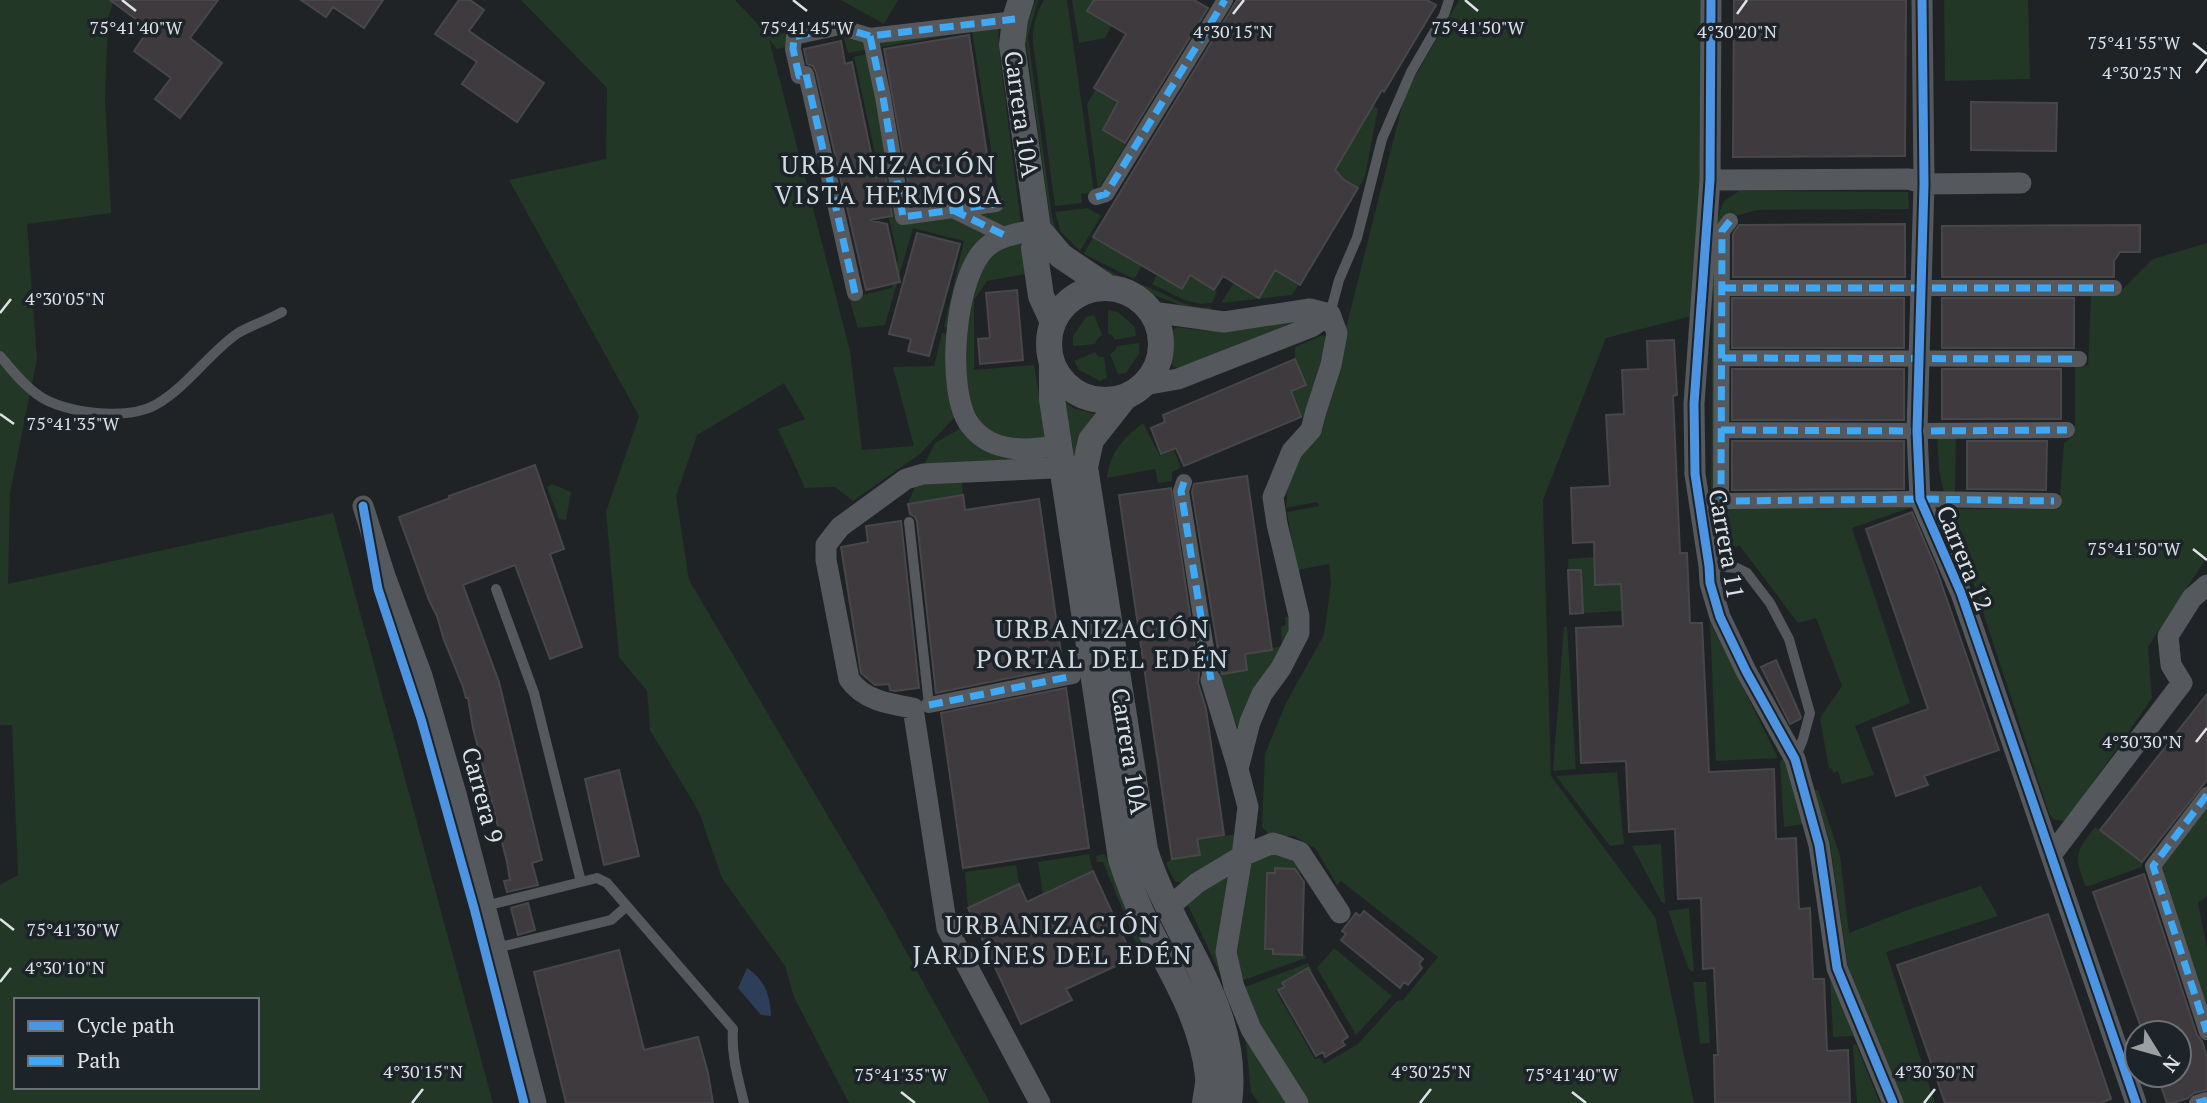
<svg xmlns="http://www.w3.org/2000/svg" width="2207" height="1103" viewBox="0 0 2207 1103" font-family="'PT Serif',serif">
	<style>
		.green { fill: #223725; fill-rule: evenodd }
		.water { fill: #2c3e59 }
		.building { fill: #3f3a3e; stroke: #474749; stroke-width: 2 }
		.lines { fill: none; stroke-linecap: round; stroke-linejoin: round }
		.service { stroke: #55585c; stroke-width: 10 }
		.pedestrian { stroke: #55585c; stroke-width: 16 }
		.minor { stroke: #55585c; stroke-width: 21 }
		.tertiary { stroke: #55585c; stroke-width: 26 }
		.quiet { stroke: #3fa9f5; stroke-width: 7; stroke-dasharray: 14 7; stroke-linecap: butt }
		.cycleway-casing { stroke: #1c2329; stroke-width: 13 }
		.cycleway { stroke: #4d94e3; stroke-width: 9 }
		.ticks { fill: none; stroke: #dee3e7; stroke-width: 2.5 }
		.labels { text-anchor: middle; dominant-baseline: central; stroke-width: 7; stroke-linejoin: round; paint-order: stroke }
		.street-label { font-size: 24px; fill: #dee3e7; stroke: #1c2329 }
		.neighbourhood-label { font-size: 26px; letter-spacing: 2px; fill: #cfd9e1; stroke: #1c2329 }
		.ticks-label { font-size: 18px; text-anchor: middle; fill: #dee3e7; stroke: #1c2329; stroke-width: 7; stroke-linejoin: round; paint-order: stroke }
	</style>
	<rect width="100%" height="100%" fill="#1f2326"/>
	<!-- green -->
	<path class="green" d="M0,0H114L108,18L105,98L111,213L27,224L37,359L10,493L8,584L333,513L493,1103H0V885L18,875L12,725H0ZM16,1000H257V1087H16Z
		M521,0H735L769,36L836,21L876,33L1001,15L998,31L1000,58L1021,224L1001,231L949,328L944,327L964,241L913,228L885,325L858,328L849,298L892,288L898,259L854,57L874,52L901,221L1000,205L972,31L848,53L843,34L777,49L769,39L850,351L862,450L914,446L893,367L934,366L942,333L949,334L956,416L920,454L853,501L835,487L805,488L778,429L805,419L784,383L697,435L676,496L689,580L881,906L990,1103H849L794,997L785,966L722,878L699,812L650,730L647,691L619,657L606,512L639,416L509,180L606,159L607,88Z
		M841,0H898L884,24Z
		M1036,0H1038L1028,36L1052,217C1059,247 1085,258 1110,271C1118,275 1126,280 1134,283C1139,285 1145,285 1150,288C1171,296 1188,310 1211,307V312L1193,310L1154,295L1089,264L1072,254L1051,226L1025,35L1029,18Z
		M1044,0H1067L1094,192L1081,194L1082,203L1055,206L1033,44C1032,28 1036,14 1044,0Z
		M1072,0H1094L1088,11L1112,25L1105,38L1079,43Z
		M1459,0H1703L1704,174L1692,316L1606,338L1543,500L1551,776L1655,917L1694,1103H1259L1251,1092L1246,1043L1238,1020L1237,990L1308,963L1312,970L1310,972L1302,971L1283,982L1285,987L1276,991L1315,1059L1320,1058L1324,1064L1358,1044L1397,1001L1403,1000L1438,957L1341,881L1337,885L1316,849L1294,836H1271L1262,827L1265,754L1286,703L1324,635L1331,583L1329,564L1297,570L1287,512L1319,506L1317,502L1286,508L1288,481L1303,451L1322,431L1345,332L1405,94Z
		M1944,0H2028L2030,79L1945,81Z
		M1096,89L1118,103L1103,130L1126,144L1098,190L1087,104Z
		M1373,105L1378,109L1365,176L1358,188L1333,173Z
		M1739,191L1908,192L1909,209L1757,210L1728,218L1718,230V505L1916,501L1918,505L1852,528L1910,703L1855,726L1874,775L1842,784L1838,771L1833,773L1832,768L1829,769L1820,718L1842,686L1816,618L1798,623L1740,546L1724,547L1720,524L1711,513L1713,228L1724,201Z
		M1088,208L1101,216L1080,251L1061,232L1055,212Z
		M1093,237L1142,266L1134,279L1084,254Z
		M1015,243L1021,244L1025,274L987,281L974,300V370L1034,365L1045,435L1041,441L1002,439L983,428L964,391L968,299L988,256Z
		M2207,243V557L2148,647L2152,698L2066,822L2053,819L2049,813L1949,509H2059L2064,443L2075,434V367L2088,365L2091,295L2119,293L2153,259Z
		M1275,270L1299,284L1292,295L1221,303L1234,283L1259,297Z
		M1157,275L1182,289L1190,275L1217,292L1212,303L1200,304L1184,300L1152,284Z
		M1108,310L1118,312L1135,327L1136,336L1115,340L1112,335L1108,333Z
		M1094,315L1102,335L1097,339L1095,344L1073,346V336L1086,317Z
		M1308,319L1288,324L1183,368L1174,367L1171,363L1173,331L1177,327L1197,330L1224,331Z
		M1323,335L1329,339L1307,416L1302,417L1291,391L1306,385L1295,359V347Z
		M1139,343V354L1126,373L1118,374L1110,354L1115,350L1117,346Z
		M1095,352L1098,356L1104,357L1107,378L1100,381L1079,370L1074,361Z
		M1065,401L1073,408L1094,414L1095,419L1075,454L1071,455Z
		M1143,423L1160,456L1174,450L1181,468L1172,472V481L1158,483L1155,469L1107,478C1109,454 1124,437 1143,423Z
		M961,428L1051,453L1055,474L962,482L963,495L908,504L920,473L935,443Z
		M1937,432L1956,433L1955,497H1945L1939,470Z
		M552,484L571,492L566,520L559,519L547,487Z
		M1620,556L1622,611L1583,613L1582,586H1569L1568,559L1594,557L1595,585Z
		M1292,616L1293,629L1240,733L1217,680L1219,674L1247,670L1245,654L1282,646L1281,627L1286,625L1285,617Z
		M1710,621L1778,758L1716,761Z
		M1564,627H1567L1576,769L1553,771Z
		M1784,758L1804,824L1784,827L1780,762Z
		M1617,772L1624,844L1610,846L1556,776Z
		M1818,790L1840,856L1849,933L1913,908L1981,886L1998,916L1886,952L1935,1103H1902L1848,967L1830,843L1814,791Z
		M2207,802V896L2198,903L2207,948V1025L2158,868Z
		M2095,827L2142,862V867L2086,887C2074,854 2074,855 2095,827Z
		M1240,834L1236,851L1185,882H1175L1166,863L1172,859L1199,855L1197,839Z
		M1661,844L1665,903H1662L1632,846Z
		M1273,852L1293,858L1304,873H1297V869H1275L1265,949H1273V954H1295L1302,950L1306,958L1226,986L1187,903L1220,876Z
		M1089,854L1093,871L1043,894L1038,862Z
		M1105,854L1144,950L1151,964L1145,965L1103,862H1097L1096,856Z
		M1016,865L1019,884L968,908L965,872Z
		M1689,908L1694,972L1689,970L1668,911Z
		M1334,948L1392,996L1356,1035L1317,968Z
		M1830,976H1833L1853,1036L1833,1037Z
		M1706,982L1710,1043L1700,1044L1693,982Z
		M1856,1044L1880,1103H1857L1853,1045Z"/>
	<!-- water -->
	<path class="water" d="M747,968C765,980 770,995 771,1016L761,1015L738,988Z"/>
	<!-- building -->
	<path class="building" d="M110,0H218L190,38L222,63L180,118L155,99L171,78L134,51L149,29Z
		M301,0H383L364,28L333,7L326,17Z
		M459,0H470L484,10L469,31L544,83L517,122L462,84L477,62L435,34Z
		M1094,0H1194L1208,8L1125,143L1103,130L1118,102L1094,88L1126,34L1087,11Z
		M1237,0H1427L1436,5L1384,92L1382,90L1335,170L1343,179L1358,188L1300,285L1275,270L1259,298L1223,276L1214,290L1190,275L1182,289L1093,237Z
		M1734,0H1906L1905,156L1733,157Z
		M969,35L993,194L912,205L884,49Z
		M841,41L845,64L852,62L876,177L885,175L892,216L870,220L887,224L900,282L866,290L816,72L813,66L807,64L804,49Z
		M1971,102L2057,103L2056,151L1971,150Z
		M1905,224V277H1733V234L1739,225Z
		M2140,225V252H2120L2114,261V277H1942V226Z
		M917,233L960,244L929,356L908,351L911,339L889,334Z
		M1017,290L1023,360L980,364L978,339L990,338L986,293Z
		M1732,298H1904V348H1732Z
		M1942,298H2074V348H1942Z
		M1674,340L1677,395L1673,396L1680,553H1687L1690,623H1702L1709,772L1774,769L1776,839L1796,838L1799,909L1810,908L1813,979H1824L1827,1051L1848,1050L1850,1103H1715L1714,1055H1718L1714,968L1703,969L1701,898L1678,899L1675,829L1629,832L1626,761L1581,763L1576,628L1623,626L1621,584L1595,585L1594,542L1573,543L1571,488L1610,486L1606,415L1624,414L1622,370L1648,369L1647,341Z
		M1295,359L1306,385L1291,391L1301,417L1184,466L1176,448L1161,454L1151,428L1165,422L1163,415Z
		M1732,369H1904V420H1732Z
		M1942,369H2061V419H1942Z
		M1732,441H1904V489L1732,490Z
		M1967,441H2047L2046,490L1967,489Z
		M535,465L564,549L550,554L582,647L550,659L515,565L463,585L499,682L542,860L532,863L538,885L507,892L504,881L510,880L507,862L473,728L468,698H466L463,687L444,640L437,616L429,600L399,517L450,498L449,496Z
		M1247,476L1272,650L1245,654L1247,670L1222,674L1192,492L1194,484Z
		M1171,488L1199,674L1198,683L1206,709L1224,835L1197,839L1200,855L1172,859L1119,495Z
		M963,495L965,510L1039,499L1063,667L936,693L917,521L915,517L910,514L908,504Z
		M1912,512L1936,568L1999,750L1924,776L1928,785L1896,796L1873,728L1928,709L1866,529Z
		M901,521L919,688L895,691L890,690L889,684L875,685L861,673L841,547L868,542L866,526Z
		M1568,570H1581L1583,613L1570,614Z
		M1776,660L1801,717L1800,719L1790,724L1761,667Z
		M1066,688L1089,848L963,868L941,713Z
		M2207,694V780L2142,862L2100,830Z
		M619,770L639,856L604,865L585,779Z
		M1275,868L1295,869L1304,882L1302,955L1273,954V949H1265L1267,873H1275Z
		M1093,871L1133,958L1066,989L1072,1000L1021,1024L968,908L1019,884L1027,902Z
		M2144,874L2197,1035L2202,1041L2207,1057V1090L2194,1093L2188,1098L2173,1103H2167L2157,1075H2179V1033H2143L2093,892Z
		M528,903L535,930L518,935L511,908Z
		M1364,911L1423,959L1419,964L1422,968L1408,985L1404,982L1400,988L1341,940L1346,934L1342,931L1356,913L1360,916Z
		M2048,914L2111,1099L2100,1103H1945L1897,965Z
		M619,950L644,1050L698,1037L708,1073L713,1103H566L534,972Z
		M1308,968L1348,1037L1342,1041L1345,1045L1325,1057L1323,1052L1316,1056L1278,990L1285,987L1282,983Z"/>
	<g class="lines">
		<!-- service -->
		<path class="service" d="M1330,314L1339,280L1357,238L1382,139L1411,72L1444,15L1449,0
			M0,356C12,370 23,385 38,395C64,414 128,421 157,404C188,386 209,353 238,333C252,325 268,320 282,312
			M909,522L929,705L923,706
			M1709,566L1737,568L1747,573L1770,603L1789,639L1810,713L1803,739L1795,759
			M581,882L597,878L607,883L733,1029C731,1055 738,1078 744,1103
			M485,906L581,882L534,693L496,589
			M496,948L611,920L627,906"/>
		<!-- pedestrian -->
		<path class="pedestrian" d="M870,36L883,97L903,217L996,204
			M1096,197L1106,194L1225,0
			M953,210L1006,236
			M1730,221L1722,231L1721,494L1724,499L1728,501L1920,499L2054,501
			M1722,288H2114
			M855,293L806,74L799,76L793,49L794,37L840,27L870,36L1015,19
			M1722,358L2079,359
			M1721,430L1917,431L2067,430
			M1184,482L1181,491L1211,680
			M929,705L1073,676
			M2207,795L2153,866L2207,1032
			M2197,1103L2207,1100"/>
		<!-- minor -->
		<path class="minor" d="M1711,0L1710,180L1694,404L1695,474L1709,566L1710,583L1720,617L1746,671L1795,759L1819,845L1837,968L1893,1103
			M1922,0L1924,184L1917,431L1920,499L1961,593L2136,1103
			M1710,180L1909,179L1924,184L2021,183
			M1038,229C1021,233 1002,235 988,246C954,273 945,392 970,425C992,454 1028,451 1059,445
			M1152,312L1224,322L1310,309L1330,314
			M1144,385L1178,379L1311,327L1330,314
			M363,506L385,576L422,676L456,794L536,1103
			M1211,680L1238,768
			M2052,854L2182,683L2171,665L2168,636L2192,598L2207,585
			M1169,907L1197,883L1242,856L1273,843L1300,852L1340,913
			M1040,1103L947,928L913,708C889,704 863,700 849,679L826,560V545L840,527L906,479L923,474L1075,467
			M1298,1103L1251,1029L1234,987L1226,952L1242,856L1248,807L1238,769L1250,722L1262,694L1281,668L1299,633V616L1277,524L1273,497L1292,451L1311,430L1316,411L1331,365L1337,333L1330,314"/>
		<!-- tertiary -->
		<path class="tertiary" d="M1021,0L1015,19L1012,45L1038,229L1034,248L1041,296L1053,322
			M1038,229L1061,256L1107,287
			M1049 344a56 56 0 1 1 112 0a56 56 0 1 1-112 0Z
			M1052,365V399L1121,859C1128,881 1137,904 1147,925C1172,973 1202,1020 1208,1076C1209,1085 1206,1094 1205,1103
			M1125,397L1091,440L1085,467L1145,850C1171,936 1242,1007 1229,1103"/>
		<!-- quiet -->
		<path class="quiet" d="M870,36L883,97L903,217L996,204
			M1096,197L1106,194L1225,0
			M953,210L1006,236
			M1730,221L1722,231L1721,494L1724,499L1728,501L1920,499L2054,501
			M1722,288H2114
			M855,293L806,74L799,76L793,49L794,37L840,27L870,36L1015,19
			M1722,358L2079,359
			M1721,430L1917,431L2067,430
			M1184,482L1181,491L1211,680
			M929,705L1073,676
			M2207,795L2153,866L2207,1032
			M2197,1103L2207,1100"/>
		<defs>
			<path id="cycleway" d="M1711,0L1710,180L1694,404L1695,474L1709,566L1710,583L1720,617L1746,671L1795,759L1819,845L1837,968L1893,1103
				M1922,0L1924,184L1917,431L1920,499L1961,593L2136,1103
				M363,506L378,589L421,719L474,908L524,1103"/>
		</defs>
		<!-- cycleway casing -->
		<use href="#cycleway" class="cycleway-casing"/>
		<!-- cycleway -->
		<use href="#cycleway" class="cycleway"/>
	</g>
	<!-- ticks -->
	<path class="ticks" d="M122,0L136,11M793,0L807,11M1465,0L1478,11M1233,14L1244,0M1737,14L1747,0M2193,43L2207,54M2196,73L2207,59M0,313L11,299M0,414L14,424M2193,549L2207,560M2196,742L2207,728M0,919L14,930M0,982L11,968M901,1092L915,1103M1572,1092L1586,1103M412,1103L423,1089M1420,1103L1431,1089M1924,1103L1935,1089"/>
	<g class="labels">
		<!-- street labels -->
		<g class="street-label">
			<text transform="translate(1022 114) rotate(82)">Carrera 10A</text>
			<text transform="translate(1727 544) rotate(80)">Carrera 11</text>
			<text transform="translate(1965 558) rotate(68)">Carrera 12</text>
			<text transform="translate(1130 751) rotate(81)">Carrera 10A</text>
			<text transform="translate(483 795) rotate(75)">Carrera 9</text>
		</g>
		<!-- neighbourhood labels -->
		<g class="neighbourhood-label">
			<text x="889" y="164">URBANIZACIÓN<tspan x="889" dy="30">VISTA HERMOSA</tspan></text>
			<text x="1103" y="628">URBANIZACIÓN<tspan x="1103" dy="30">PORTAL DEL EDÉN</tspan></text>
			<text x="1053" y="924">URBANIZACIÓN<tspan x="1053" dy="30">JARDÍNES DEL EDÉN</tspan></text>
		</g>
	</g>
	<g class="ticks-label">
		<text x="136" y="34">75°41'40"W</text>
		<text x="807" y="34">75°41'45"W</text>
		<text x="1478" y="34">75°41'50"W</text>
		<text x="1233" y="38">4°30'15"N</text>
		<text x="1737" y="38">4°30'20"N</text>
		<text x="2134" y="49">75°41'55"W</text>
		<text x="2142" y="79">4°30'25"N</text>
		<text x="65" y="305">4°30'05"N</text>
		<text x="73" y="430">75°41'35"W</text>
		<text x="2134" y="555">75°41'50"W</text>
		<text x="2142" y="748">4°30'30"N</text>
		<text x="73" y="936">75°41'30"W</text>
		<text x="65" y="974">4°30'10"N</text>
		<text x="423" y="1078">4°30'15"N</text>
		<text x="1431" y="1078">4°30'25"N</text>
		<text x="1935" y="1078">4°30'30"N</text>
		<text x="901" y="1081">75°41'35"W</text>
		<text x="1572" y="1081">75°41'40"W</text>
	</g>
	<!-- legend -->
	<rect x="14" y="998" width="245" height="91" fill="#1c2329" stroke="#6a7075" stroke-width="2"/>
	<rect x="28" y="1021" width="35" height="10" fill="#4d94e3" stroke="#6a7075" stroke-width="2"/>
	<text x="77" y="1033" font-size="21" fill="#dee3e7">Cycle path</text>
	<rect x="28" y="1056" width="35" height="10" fill="#3fa9f5" stroke="#6a7075" stroke-width="2"/>
	<text x="77" y="1068" font-size="21" fill="#dee3e7">Path</text>
	<!-- north arrow -->
	<g transform="translate(2158 1054) rotate(127)"><circle r="33" fill="#1c2329" stroke="#6a7075" stroke-width="2"/>
	<path d="M0-5L12 26L0 18L-12 26Z" fill="#9ba0a3"/>
	<text y="-10" font-size="19" font-weight="bold" text-anchor="middle" fill="#dee3e7">N</text>
	</g>
</svg>
